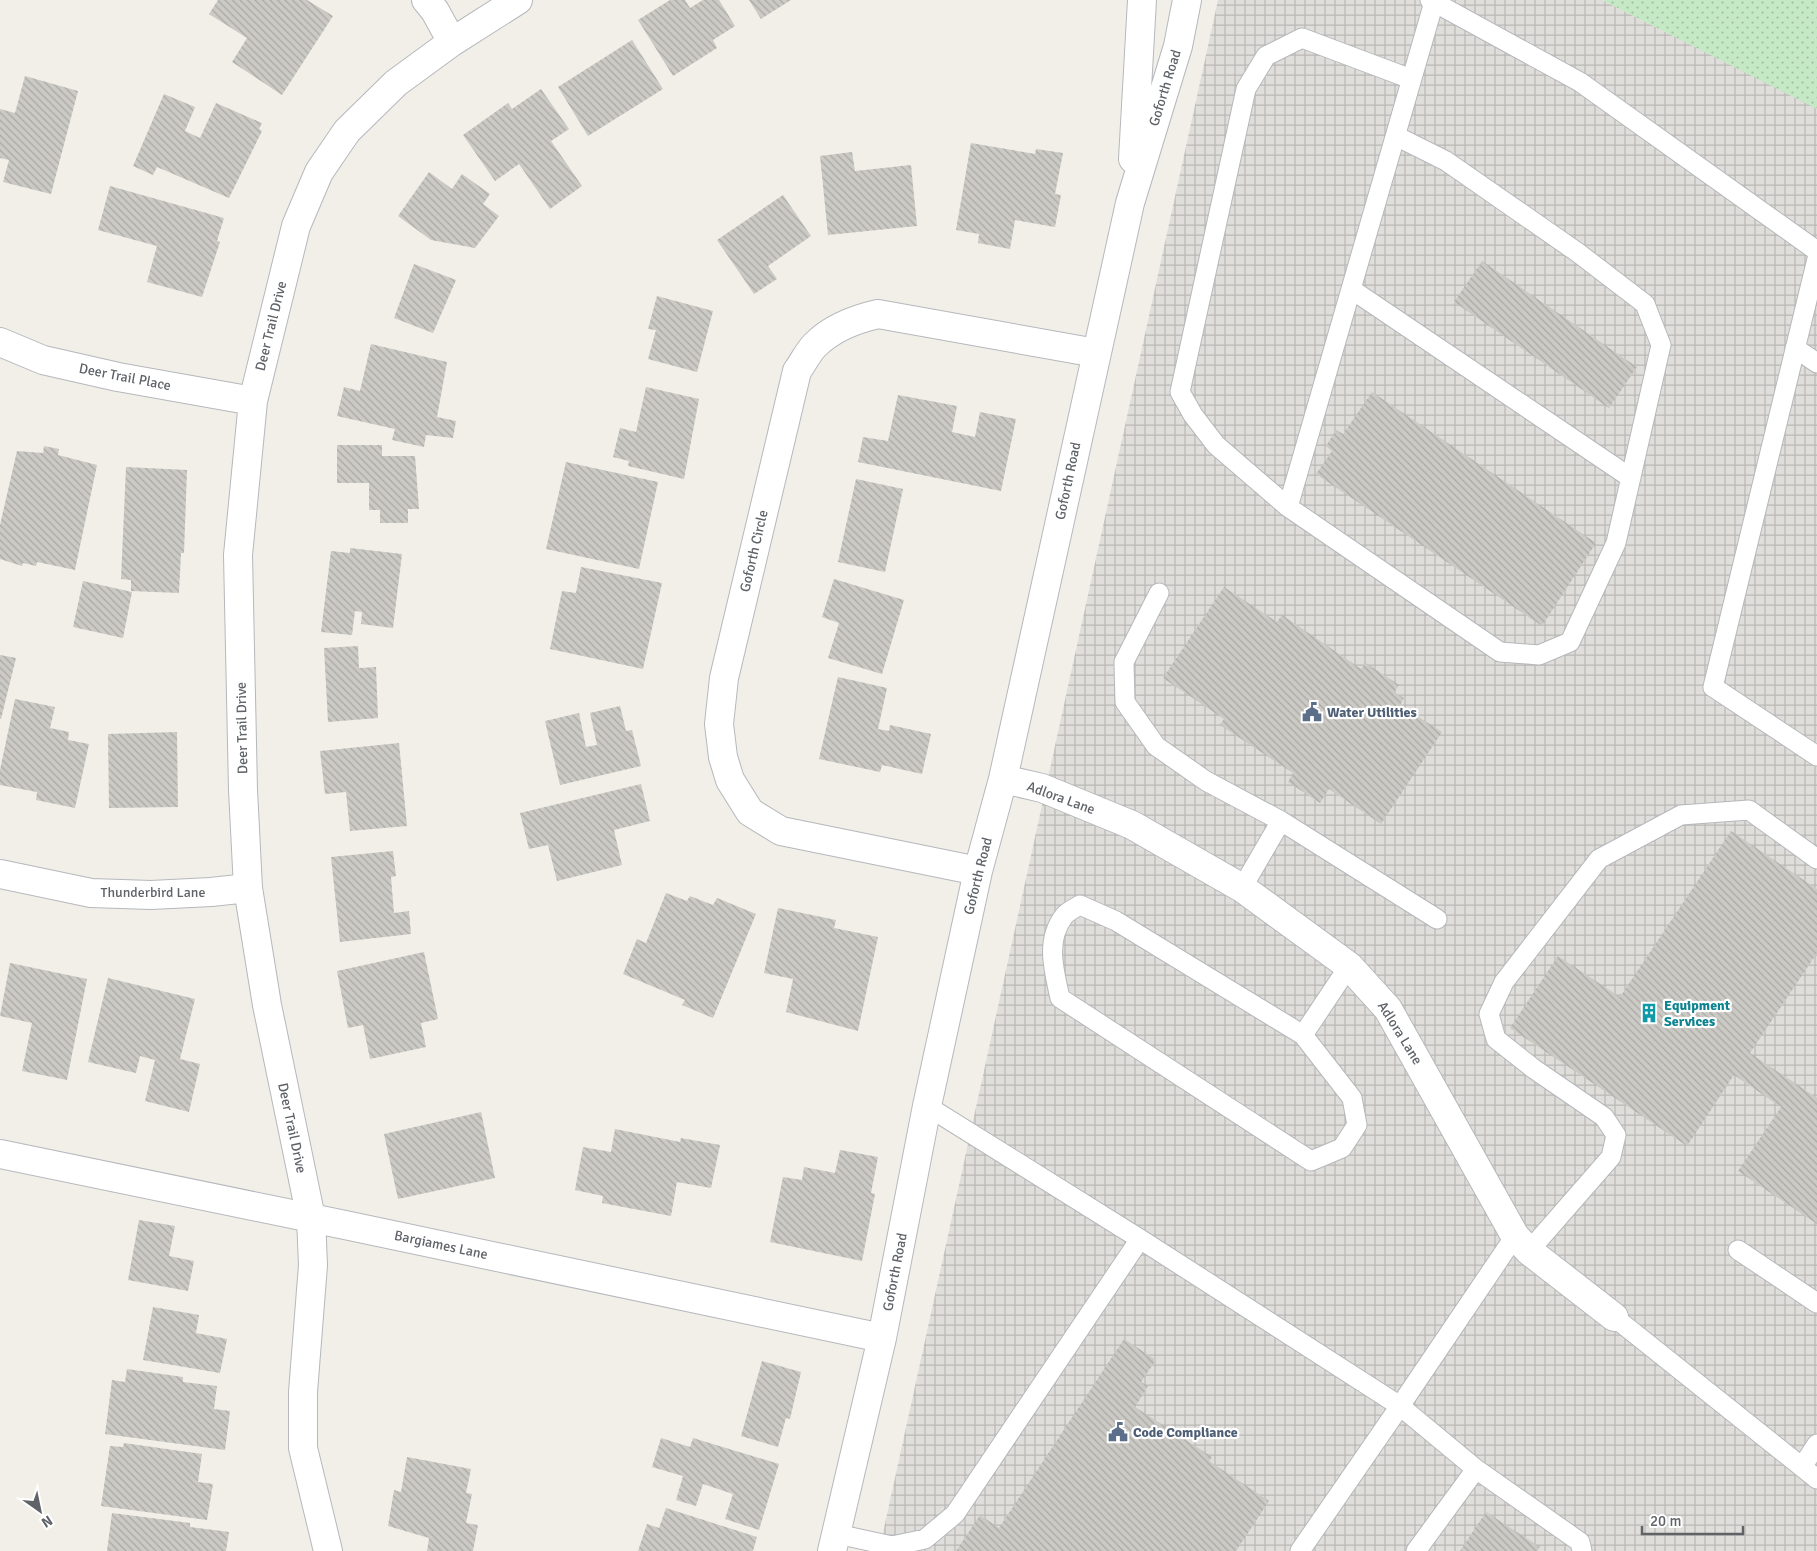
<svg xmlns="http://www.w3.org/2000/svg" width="1817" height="1551" viewBox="0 0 1817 1551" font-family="Signika,sans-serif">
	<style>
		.industrial { fill: url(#industrial-grid) }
		.park { fill: url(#park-dots) }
		.building { fill: url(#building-back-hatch) }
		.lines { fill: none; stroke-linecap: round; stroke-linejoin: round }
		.lane-casing { stroke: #b5b8bc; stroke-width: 21 }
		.street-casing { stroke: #b5b8bc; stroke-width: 30 }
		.lane { stroke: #fff; stroke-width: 19 }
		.street { stroke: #fff; stroke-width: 28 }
		.labels { text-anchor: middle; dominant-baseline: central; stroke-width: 4.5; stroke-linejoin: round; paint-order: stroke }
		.street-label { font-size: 14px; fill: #5f6368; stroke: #fff }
		.service-label { font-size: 14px; font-weight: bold; fill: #4e5e75; stroke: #fff; text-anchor: start }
		.culture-label { font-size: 14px; font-weight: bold; fill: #0d838f; stroke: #fff; text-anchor: start }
	</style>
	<defs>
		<pattern id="industrial-grid" width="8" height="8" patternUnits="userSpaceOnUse" patternTransform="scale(1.25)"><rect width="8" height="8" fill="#e0deda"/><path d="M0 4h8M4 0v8" fill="none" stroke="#b9b8b5"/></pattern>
		<pattern id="park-dots" width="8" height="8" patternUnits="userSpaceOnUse" patternTransform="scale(1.25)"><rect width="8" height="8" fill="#c5e8c5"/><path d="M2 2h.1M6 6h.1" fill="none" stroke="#a3c0a4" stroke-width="1.8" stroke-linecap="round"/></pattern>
		<pattern id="building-back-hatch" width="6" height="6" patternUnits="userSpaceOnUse" patternTransform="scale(1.25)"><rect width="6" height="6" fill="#cccac5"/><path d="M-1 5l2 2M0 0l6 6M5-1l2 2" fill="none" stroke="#a9a8a4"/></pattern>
	</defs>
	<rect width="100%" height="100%" fill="#f1efe8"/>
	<!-- industrial -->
	<path class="industrial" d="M1218,0H1602L1817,108V1551H879Z"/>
	<!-- park -->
	<path class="park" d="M1602,0H1817V109Z"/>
	<!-- building -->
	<path class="building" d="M218,0H307L333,16L282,95L232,62L247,38L209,14Z
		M670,0H685L690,8L703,0H719L735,26L713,40L717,48L673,76L638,20Z
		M749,0H791L761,19Z
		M632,40L663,89L588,136L558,87Z
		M25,76L78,91L51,194L3,182L9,160L0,158V109L15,113Z
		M541,89L569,129L551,141L582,186L550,209L519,164L495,181L463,135L508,103L512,109Z
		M164,94L195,107L185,131L200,138L216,103L262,123L259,129L262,131L229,198L157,167L153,175L133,166Z
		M971,143L1035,154L1036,149L1063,153L1055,194L1061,195L1055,227L1015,220L1010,249L978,243L979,234L956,230Z
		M852,152L855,171L911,165L917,226L828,235L820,156Z
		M429,172L452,189L462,174L490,194L483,204L499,216L475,248L431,240L398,216Z
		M110,186L224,218L217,241L220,242L202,297L147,282L157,246L98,230Z
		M783,195L811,236L768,266L777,279L754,294L717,240Z
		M1482,261L1637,367L1609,408L1454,302Z
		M414,264L456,280L433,333L394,318Z
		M657,296L713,311L697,372L648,359L656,330L648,329Z
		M371,344L447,362L437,417L456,421L453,438L426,435L424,447L392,440L395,429L337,416L344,387L360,391Z
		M646,387L699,399L684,479L628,466L629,461L613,457L620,428L636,432Z
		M1372,392L1596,543L1542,626L1316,474L1332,451L1326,446L1336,430L1343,434Z
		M898,395L957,406L952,432L975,437L980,412L1016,419L1001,491L858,462L863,437L888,441Z
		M337,445H382V456H415L419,509H408V523H380V510H369V483H337Z
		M44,446L59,449L58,455L97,465L75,570L37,562L36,566L23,563L22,566L0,559V525L17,451L43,453Z
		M566,462L658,482L639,569L546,549Z
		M126,467L187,470L184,553H181L179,593L131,591V580L121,579Z
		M856,479L903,489L885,572L838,562Z
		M350,548L402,554L393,628L361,624L362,612L355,611L352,635L321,632L331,551L350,553Z
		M581,567L662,583L643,669L550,649L562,591L576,593Z
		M834,579L904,600L882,674L828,658L839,623L822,617Z
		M83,581L132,592L123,638L73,627Z
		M1224,587L1277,622L1282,615L1361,669L1366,663L1399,685L1394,692L1404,698L1400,705L1442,732L1381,824L1329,789L1320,803L1288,782L1293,773L1220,725L1224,719L1163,678Z
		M358,646L359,668L376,667L378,718L328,722L324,648Z
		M0,655L16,658L1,719H0Z
		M838,677L887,688L878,729L889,731L890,725L931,734L922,774L882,765L880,772L819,759Z
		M15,699L55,707L50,728L69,732L68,740L89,744L75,808L36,800L37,792L0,785V770Z
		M620,706L626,731L632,730L641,766L560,785L545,721L579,713L586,747L597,745L590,713Z
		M177,732L178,807L109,808L108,734Z
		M399,743L407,826L350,831L346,792L325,794L320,751Z
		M641,784L650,821L614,830L622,865L557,881L548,845L529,849L520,813Z
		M1731,831L1817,889V953L1750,1053L1817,1098V1224L1738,1171L1781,1107L1734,1075L1687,1146L1510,1028L1558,956L1620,997Z
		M393,851L396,876L391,877L394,913L409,911L411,934L340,942L331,857Z
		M666,893L687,901L690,896L713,905L717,898L756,914L713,1018L682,1005L685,1000L623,974L637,939L646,943Z
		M778,908L836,920L834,928L878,937L858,1031L786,1012L793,979L764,973Z
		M424,952L438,1019L421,1023L426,1047L370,1059L363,1025L348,1028L337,971Z
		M10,963L87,979L67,1080L22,1071L32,1023L0,1016Z
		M108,978L195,999L180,1059L200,1064L189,1112L145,1101L155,1060L140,1056L136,1073L88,1062Z
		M481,1112L495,1178L398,1199L384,1134Z
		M615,1129L680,1142L681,1138L720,1145L711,1188L677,1182L671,1216L602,1203L603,1196L575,1190L583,1147L611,1152Z
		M840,1150L878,1157L871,1193L875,1194L862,1261L770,1242L783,1177L802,1180L804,1167L835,1173Z
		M139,1220L175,1226L169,1256L194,1261L188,1291L128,1280Z
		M153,1307L199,1315L196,1333L227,1339L220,1373L143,1360Z
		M1124,1339L1156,1360L1141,1382L1148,1386L1135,1407L1212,1457L1209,1461L1269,1501L1236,1551H956L980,1515L999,1528Z
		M762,1361L801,1372L790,1419L786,1418L778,1447L741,1436Z
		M127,1369L183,1377V1382L217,1386L214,1409L230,1411L225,1450L105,1434L112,1380L125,1382Z
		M661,1438L690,1447L693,1438L779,1464L759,1530L725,1519L733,1494L703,1484L696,1506L676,1500L683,1476L652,1467Z
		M124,1443L202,1454L198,1482L213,1484L207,1520L101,1506L110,1446L123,1447Z
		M407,1457L471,1469L466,1493L472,1494L466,1523L478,1525L473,1551H427L429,1538L388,1526L394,1490L401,1492Z
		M666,1508L757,1537L753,1551H638L647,1524L659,1528Z
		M1486,1512L1540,1547L1537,1551H1460Z
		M112,1513L190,1523V1527L229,1532L226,1551H107Z"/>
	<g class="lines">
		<defs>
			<path id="lane" d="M1430,0L1580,82L1817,251
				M1396,136L1446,161L1577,252L1645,304L1661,345L1616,543L1570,642L1539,655L1500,652L1288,507L1434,2
				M1817,259L1713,687L1817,756
				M1351,289L1631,478
				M1795,348L1817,363
				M1288,507L1216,445L1193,415L1180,392L1246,89L1266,56L1302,38L1411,79
				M1159,593L1124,662L1125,702L1156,746L1206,781L1281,821L1242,888
				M1281,821L1437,919
				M1303,1035L1116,921L1080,905C1075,908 1068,911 1064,916C1045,941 1054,970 1060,998L1311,1161L1342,1148L1357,1125L1352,1098L1303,1035L1349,966
				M927,1106L1140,1239L1400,1406L1515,1236
				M1738,1250L1817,1303
				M1529,1251L1611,1157L1616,1135L1604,1117L1534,1069L1496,1039L1489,1014L1504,982L1599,859L1681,815L1749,810L1817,859
				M1614,1317L1817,1479
				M1802,1467L1817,1444
				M1476,1469L1580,1542L1582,1551
				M837,1534L892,1546L925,1539L955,1514L1140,1239
				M1300,1551L1400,1406L1476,1469L1416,1551"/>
			<path id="street" d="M426,0L435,11L452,42
				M1133,159L1142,0
				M0,342L43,360L118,377L253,401
				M1003,779L1042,788L1132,825L1242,888L1349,966L1388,1009L1515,1236L1529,1251L1614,1317
				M978,871L781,831L750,812L730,780L723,757L719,724L724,678L797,371C803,363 808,352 815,345C832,328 856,319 878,314L1096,353
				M0,874L91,893L151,895L211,892L248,888
				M0,1154L345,1225L882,1338
				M328,1551L303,1448V1392L313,1265L311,1218L267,1005L248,888L243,790L238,555L253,401L296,226L319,172L347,131L396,83L452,42L518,0
				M832,1551L882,1338L927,1106L978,871L1003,779L1130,203L1178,46L1187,0"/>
		</defs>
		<!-- lane casing -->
		<use href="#lane" class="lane-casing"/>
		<!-- street casing -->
		<use href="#street" class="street-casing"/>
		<!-- lane -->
		<use href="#lane" class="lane"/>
		<!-- street -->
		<use href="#street" class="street"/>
	</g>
	<!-- icons -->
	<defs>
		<symbol id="civic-bare" viewBox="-9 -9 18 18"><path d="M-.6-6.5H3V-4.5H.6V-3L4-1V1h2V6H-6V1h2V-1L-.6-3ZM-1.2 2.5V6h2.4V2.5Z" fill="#5c6f8a" stroke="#fff" stroke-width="2.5" paint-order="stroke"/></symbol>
		<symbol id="building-bare" viewBox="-9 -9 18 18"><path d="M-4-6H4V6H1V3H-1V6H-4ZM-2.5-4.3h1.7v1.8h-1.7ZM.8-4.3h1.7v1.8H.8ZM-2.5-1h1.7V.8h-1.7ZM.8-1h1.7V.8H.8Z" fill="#0f9aa8" stroke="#fff" stroke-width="2.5" paint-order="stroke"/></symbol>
	</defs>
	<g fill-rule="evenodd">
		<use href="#civic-bare" x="1298" y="698" width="28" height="28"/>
		<use href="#building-bare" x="1635" y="999" width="28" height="28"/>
		<use href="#civic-bare" x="1104" y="1418" width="28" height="28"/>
	</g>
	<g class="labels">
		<!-- street labels -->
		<g class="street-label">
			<text transform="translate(1165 88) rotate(-73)">Goforth Road</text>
			<text transform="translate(271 326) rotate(-76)">Deer Trail Drive</text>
			<text transform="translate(125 377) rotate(11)">Deer Trail Place</text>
			<text transform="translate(1068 481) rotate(-78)">Goforth Road</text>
			<text transform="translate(754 551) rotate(-77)">Goforth Circle</text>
			<text transform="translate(242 728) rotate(-91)">Deer Trail Drive</text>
			<text transform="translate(1061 798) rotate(20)">Adlora Lane</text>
			<text transform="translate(978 876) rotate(-76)">Goforth Road</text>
			<text x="153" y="892">Thunderbird Lane</text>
			<text transform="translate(1400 1033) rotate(58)">Adlora Lane</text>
			<text transform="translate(292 1128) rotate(78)">Deer Trail Drive</text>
			<text transform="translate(441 1245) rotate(12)">Bargiames Lane</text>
			<text transform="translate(895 1272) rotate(-79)">Goforth Road</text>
		</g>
		<!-- service labels -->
		<g class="service-label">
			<text x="1327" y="712">Water Utilities</text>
			<text x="1133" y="1432">Code Compliance</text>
		</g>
		<!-- culture labels -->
		<g class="culture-label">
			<text x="1664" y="1005">Equipment<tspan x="1664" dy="16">Services</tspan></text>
		</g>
	</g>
	<!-- north arrow -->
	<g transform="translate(40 1511) rotate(147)" stroke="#ffffff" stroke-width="4" paint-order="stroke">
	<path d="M0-4L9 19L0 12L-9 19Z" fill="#5f6368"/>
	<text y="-8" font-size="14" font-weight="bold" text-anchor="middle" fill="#5f6368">N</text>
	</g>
	<!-- scale -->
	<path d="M1642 1526v8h101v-8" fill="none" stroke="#5f6368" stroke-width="2.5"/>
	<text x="1650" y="1526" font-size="15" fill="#5f6368" stroke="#ffffff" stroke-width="4" paint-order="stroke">20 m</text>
</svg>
